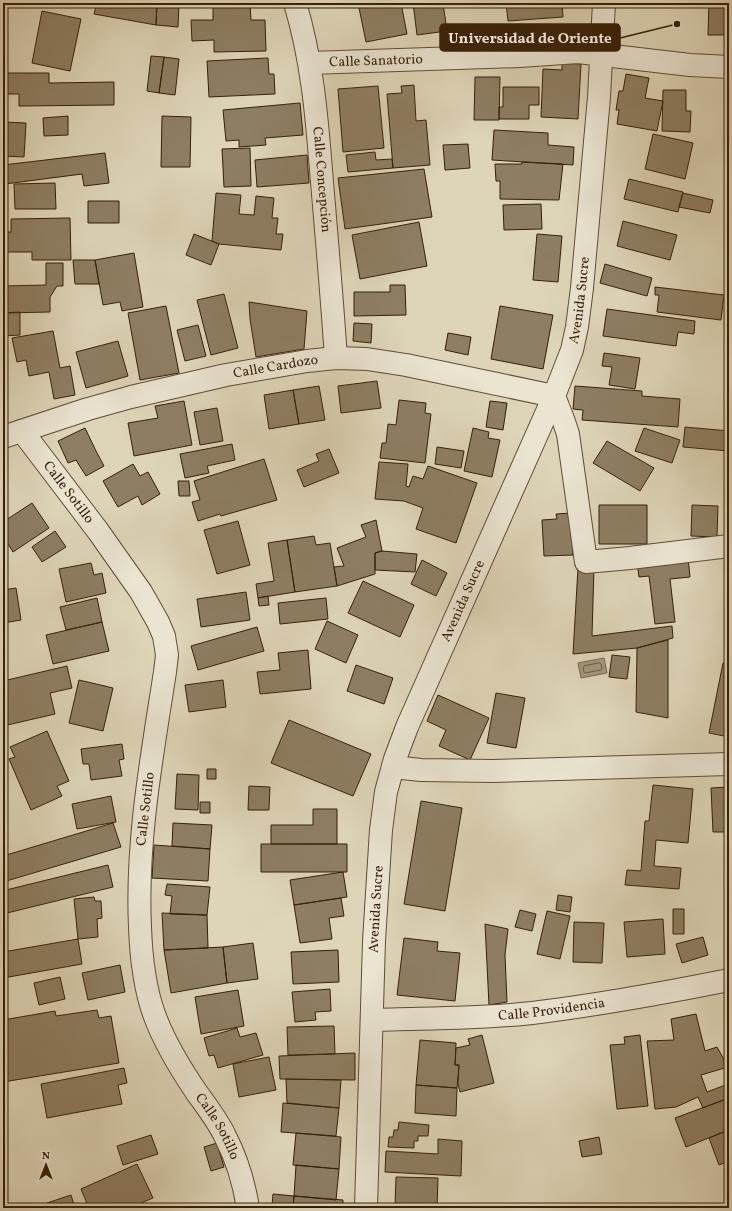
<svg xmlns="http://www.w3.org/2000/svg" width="732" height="1211" viewBox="0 0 732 1211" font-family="Vollkorn,serif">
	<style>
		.water { fill: #a5977c; stroke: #79674d }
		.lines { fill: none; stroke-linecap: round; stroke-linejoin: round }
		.shore { stroke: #6e5b42; stroke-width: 1 }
		.building { fill: #8e7e63; stroke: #371f07 }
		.minor-casing { stroke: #614c33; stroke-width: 24 }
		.tertiary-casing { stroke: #614c33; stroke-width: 24 }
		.minor { stroke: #eae4d1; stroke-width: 22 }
		.tertiary { stroke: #eae4d1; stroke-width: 22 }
		.labels { text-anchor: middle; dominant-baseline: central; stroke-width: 4; stroke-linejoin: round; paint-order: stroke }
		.street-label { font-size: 14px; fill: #371f07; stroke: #eae4d1 }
		.leader { fill: none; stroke: #371f07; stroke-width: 1.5 }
		.callout-dot { fill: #371f07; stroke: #eae4d1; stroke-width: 1.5 }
		.callout { fill: #371f07; stroke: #371f07; stroke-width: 1.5 }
		.callout-label { font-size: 15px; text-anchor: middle; font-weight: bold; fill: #fff }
	</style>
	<rect width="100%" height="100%" fill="#ded5b8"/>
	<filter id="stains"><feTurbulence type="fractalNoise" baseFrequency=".005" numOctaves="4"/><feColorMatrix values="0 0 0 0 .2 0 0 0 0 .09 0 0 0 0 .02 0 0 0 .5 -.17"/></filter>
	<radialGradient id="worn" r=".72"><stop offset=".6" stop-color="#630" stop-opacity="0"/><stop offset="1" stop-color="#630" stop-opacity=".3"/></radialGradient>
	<!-- water -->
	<path class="water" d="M604,658L607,673L581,678L578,663Z"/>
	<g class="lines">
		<!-- shore -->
		<path class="shore" d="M600,663L601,664L602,668L601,670L585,673L584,672L583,668L584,666Z"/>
	</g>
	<!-- building -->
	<path class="building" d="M97,3H157L156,25L94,14Z
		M157,3H179L178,27L156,25Z
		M213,3H250L251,20H265L266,51L214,52V40L192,41L191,20H213Z
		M358,3H401L407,34L366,42Z
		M413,3H443L447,31L417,35Z
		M506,3H562L563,17L508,21Z
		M709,3H729V35H708Z
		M42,11L81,19L70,71L32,63Z
		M151,56L164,57L159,93L147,91Z
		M164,57L179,59L175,95L159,93Z
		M268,58L269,74H274L275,94L209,97L207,61Z
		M562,63L581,64L578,119L541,117L543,69L562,70Z
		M6,73H49V83L114,82V105L19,106V94H6Z
		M626,74L649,78L645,98L663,101L657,131L617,124L619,110H616L619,91H623Z
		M475,77H500L499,120H474Z
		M414,85L416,121L426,120L430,165L393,168L387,94L402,93L401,86Z
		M378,86L384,148L343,152L338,89Z
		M503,87H539V105H529V119H499V107H503Z
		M663,90H686V111H691L690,132L662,131Z
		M300,103L303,135L265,138L266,145L239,147V140L226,141L223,110Z
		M68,116V135L44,136L43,118Z
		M162,116L191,117L190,167H161Z
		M3,122L26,123L24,157L3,156Z
		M494,130L548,133V145L574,147L573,165L492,160Z
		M653,134L693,143L685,179L645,169Z
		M468,144L470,168L445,170L443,145Z
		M250,148L251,186L224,187L222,149Z
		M375,152L376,160L392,159L393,168L348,172L346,155Z
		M105,153L109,183L84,186L82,174L5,184L3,165Z
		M307,155L309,183L257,187L255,160Z
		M522,162L563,164L559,200L500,199V181H496L495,164H522Z
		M424,169L432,217L345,229L338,178Z
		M629,179L683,192L678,212L624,199Z
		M55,183L56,209H15L14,184Z
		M216,193L241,195L239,214L254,215L256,196L274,198L272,218H278L276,234H283L281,250L219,244L212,241Z
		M683,193L713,200L710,213L679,207Z
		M88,201H119V223H88Z
		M541,204L542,229L504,230L503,205Z
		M70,218L71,260H32V252H3V232H11V219Z
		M623,221L677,235L670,260L617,246Z
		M419,222L427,266L360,279L352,235Z
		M194,234L219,244L211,265L186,255Z
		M537,234L562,236L558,282L533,280Z
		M134,253L143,307L122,311L120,302L103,305L95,260Z
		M73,260H95L99,284H75Z
		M46,263H63V286H57L50,297V312L3,313V286L46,285Z
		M605,264L652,278L647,296L600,283Z
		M390,285H405L406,315L354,316V292H390Z
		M655,287L724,295L721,320L657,312L659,295H655Z
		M224,294L238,348L211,355L197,300Z
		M249,302L307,311L304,349L256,357L250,319Z
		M166,306L179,373L140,380L128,313Z
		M500,306L553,315L543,369L491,359Z
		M607,309L695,321L694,334L678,332L676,346L603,336Z
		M20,312V335L3,336V313Z
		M354,323L372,324L371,343L353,341Z
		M198,325L206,356L185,361L177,330Z
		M53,331L60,368L70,366L75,395L54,399L49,372L29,376L26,360L17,362L12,338Z
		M448,333L471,337L468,355L445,350Z
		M118,341L128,376L86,388L76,352Z
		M604,353L640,358L635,389L609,385L612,367L602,366Z
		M377,381L381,408L341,413L338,386Z
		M319,386L325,420L299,424L293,390Z
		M575,386L642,391V396L680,399L678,427L582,420L583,410L573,409Z
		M293,390L299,424L269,429L264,395Z
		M399,400L426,403L425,413L431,414L425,463L380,458L382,443H386L388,424L396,425Z
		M184,401L192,445L134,456L128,423L158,418L155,406Z
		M490,401L507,403L503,430L486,427Z
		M217,408L223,441L200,445L194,412Z
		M685,427L729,431V451L683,447Z
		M85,428L96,451L104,466L86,476L76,460L68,463L58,441Z
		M473,428L489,432L488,438L500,440L492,477L464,471Z
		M644,428L680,440L672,463L635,451Z
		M607,441L654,468L640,491L593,463Z
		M232,444L235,460L207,466L209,473L185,478L180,454Z
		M437,447L464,451L461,468L435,464Z
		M329,449L339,473L304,487L297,470L319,461L316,454Z
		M264,459L277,500L221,516L220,514L198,521L192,502L200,500L194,481Z
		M379,462L408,464L406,486L409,487L413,476L423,479L428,466L477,483L456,543L416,529L423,508L404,501L375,499Z
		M133,464L140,476L148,472L160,494L142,505L138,496L118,507L103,481Z
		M178,481H189L190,496H179Z
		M32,503L49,528L13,552L3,536V522Z
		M599,505H647V544H599Z
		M692,505L718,506L717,537L691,536Z
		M571,513L573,555L544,556L542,520L557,519L556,514Z
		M376,520L382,551L375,553V574L337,586L334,567L344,566L337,548L366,537L361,525Z
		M238,521L250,565L217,574L204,530Z
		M55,531L66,547L42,562L32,547Z
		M314,536L316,545L330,543L337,586L295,592L287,540Z
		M287,540L295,592L258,598L256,584L274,581L268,543Z
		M382,551L417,554L415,572L375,570V553Z
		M688,557L690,577L670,579L675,622L655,624L649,576L639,577L637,563Z
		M422,560L447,573L436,596L411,584Z
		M91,563L94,575L102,573L106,593L66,602L59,569Z
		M594,567L592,636L672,626L673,638L637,648L573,654L578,568Z
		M363,581L414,605L400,637L348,613Z
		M16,588L21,620L3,623V590Z
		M246,592L250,620L201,627L197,599Z
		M268,596L269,605L259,606L258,598Z
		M97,598L102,622L66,630L60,607Z
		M326,598L328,619L280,624L278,603Z
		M327,621L358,635L346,663L315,649Z
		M102,622L109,651L53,664L46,635Z
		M257,627L264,651L198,670L191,646Z
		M668,640V718L636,712L637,648Z
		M308,650L311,689L260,694L257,672L280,670L278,653Z
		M612,655L630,657L627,679L609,677Z
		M723,663L729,664V737L709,733Z
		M356,665L393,678L384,704L347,691Z
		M67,666L72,688L50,693L55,714L3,726V681Z
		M79,680L113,688L103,731L69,723Z
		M223,680L226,707L189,712L185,685Z
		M496,693L525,698L516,748L487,743Z
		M438,695L489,718L470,760L439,746L446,730L427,721Z
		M289,720L371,754L353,796L271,763Z
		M47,731L69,781L57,786L62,796L31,810L9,759L15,757L10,747Z
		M122,744L124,759L119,760L122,776L91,780L89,764H83L81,749Z
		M207,769H216V779H207Z
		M177,774L199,775L198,810L175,809Z
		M653,785L693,789L688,843L656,840L654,866L681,868L679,889L625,885L627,870L641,871L645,821H649Z
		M249,786L270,787L269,810H248Z
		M729,787V832H713L711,788Z
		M111,796L116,822L77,829L72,804Z
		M421,801L462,808L445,911L404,904Z
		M200,802H210V813H200Z
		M313,809H337V844H271V825H313Z
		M113,823L121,847L3,882L6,890L108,865L113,887L3,914V856Z
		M173,823L212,825L210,849L172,846Z
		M261,844H347V872H261Z
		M154,845L210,849L208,881L152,878Z
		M343,872L347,897L294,905L290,880Z
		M167,884L210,887L207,915L170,914L172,896L165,895Z
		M558,895L572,897L570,912L556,910Z
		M94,897L95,901H101L102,918L97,919L98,937L78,939L74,899Z
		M341,898L344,916L329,918L332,939L300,943L294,905Z
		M673,909H684V934H673Z
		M520,910L536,914L532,931L515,927Z
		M547,911L570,916L560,959L537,954Z
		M162,913L207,915L208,948L164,950Z
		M663,919L665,954L627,957L624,922Z
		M574,922L604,923L602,963L573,962Z
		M485,924L508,929L505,955L507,1002L489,1005Z
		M703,937L708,955L682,963L676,944Z
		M404,938L438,942L437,951L460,953L455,1001L397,995Z
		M78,939L82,964L3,978V952Z
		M253,943L258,979L227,983L223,947Z
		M223,947L227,983L171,993L164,950Z
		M338,950L339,982L293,984L291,952Z
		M120,965L125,992L88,1000L82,973Z
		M60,977L65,999L39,1005L34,983Z
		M330,989L331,1011L315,1012L316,1020L295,1022L292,992Z
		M238,990L244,1026L201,1034L195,997Z
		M97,1010L99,1018L111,1016L119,1063L3,1082V1020L55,1011L56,1016Z
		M696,1014L705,1051L717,1047L728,1067L701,1075L707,1092L728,1084L729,1087V1098L703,1108L698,1097L676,1107L655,1109L647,1041L674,1040L671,1019Z
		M334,1026L335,1054L288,1055L287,1027Z
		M237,1028L240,1037L256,1033L263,1055L218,1068L214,1055L209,1056L204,1038Z
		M482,1035L494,1083L460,1092L458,1084L459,1065H455L456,1048L470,1045L468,1039Z
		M640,1035L648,1106L617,1109L610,1045L625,1044L624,1037Z
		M420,1040L456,1043L455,1065H459L457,1088L416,1085Z
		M355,1053V1080L280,1079L279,1056Z
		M269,1057L276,1090L239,1097L233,1064Z
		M124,1068L127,1083L118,1085L122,1104L47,1118L41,1084Z
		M286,1079L341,1080L339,1108L287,1103Z
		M416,1085L457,1088L456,1116L415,1113Z
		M729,1098V1130L686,1147L675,1118Z
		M283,1103L339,1108L336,1136L281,1132Z
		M399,1122L429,1125L428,1136H418V1141H414V1148L388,1147L389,1137H393L394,1130H398Z
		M729,1130V1161L719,1165L709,1138Z
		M296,1133L341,1137L339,1169L293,1165Z
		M151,1135L158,1154L123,1165L117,1146Z
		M599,1137L602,1154L582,1157L579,1141Z
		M438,1139L462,1141L461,1176L385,1172L386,1151L438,1154Z
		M217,1143L224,1167L211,1171L204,1147Z
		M137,1164L153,1198L129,1208H89L81,1189Z
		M296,1165L339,1169L336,1200L294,1196Z
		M396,1177L438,1178L437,1208L395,1207Z
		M273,1194L294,1196L293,1208H280V1207L272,1206Z
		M71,1195L75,1208H49L47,1203Z
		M294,1196L343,1200V1208H293Z"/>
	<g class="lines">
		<defs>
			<g id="minor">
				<path id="s1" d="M295,3C313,63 317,120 322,182C327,241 332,299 336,358"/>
				<path id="s2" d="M310,63L520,56L578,52L690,65L729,67"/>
				<path id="s3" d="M22,431L98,531L141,592L158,622L164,636L167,655L165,672C152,756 136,841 140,927C141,956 144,986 154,1014C164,1042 180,1068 197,1093C207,1107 218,1121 225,1136C237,1159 244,1183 248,1208"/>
				<path id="s4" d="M3,437L88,409L131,397L226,375L307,361L336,358L367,359L406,365L554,396L563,419L568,434L586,562L630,558L729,546"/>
				<path d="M393,767L421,770L493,771L729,764"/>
				<path id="s5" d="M372,1020C425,1018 479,1019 532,1013C598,1005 664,993 729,980"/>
			</g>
			<g id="tertiary">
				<path id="s6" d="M366,1208L374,941L381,830L386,792L395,759L407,727L554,396L572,350L577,327L582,288L599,97L604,3"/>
			</g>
		</defs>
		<!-- minor casing -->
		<use href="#minor" class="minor-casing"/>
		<!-- tertiary casing -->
		<use href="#tertiary" class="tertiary-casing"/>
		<!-- minor -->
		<use href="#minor" class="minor"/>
		<!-- tertiary -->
		<use href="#tertiary" class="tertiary"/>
	</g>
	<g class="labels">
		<!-- street labels -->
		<g class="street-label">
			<text stroke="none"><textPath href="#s2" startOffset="66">Calle Sanatorio</textPath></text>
			<text stroke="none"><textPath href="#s1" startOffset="179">Calle Concepción</textPath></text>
			<text stroke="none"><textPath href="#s6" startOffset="947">Avenida Sucre</textPath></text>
			<text stroke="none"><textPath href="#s4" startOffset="282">Calle Cardozo</textPath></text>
			<text stroke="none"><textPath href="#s3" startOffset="77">Calle Sotillo</textPath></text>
			<text stroke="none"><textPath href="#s6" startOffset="623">Avenida Sucre</textPath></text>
			<text transform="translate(146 809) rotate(-83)">Calle Sotillo</text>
			<text stroke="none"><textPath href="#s6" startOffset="299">Avenida Sucre</textPath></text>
			<text stroke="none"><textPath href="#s5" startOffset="180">Calle Providencia</textPath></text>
			<text stroke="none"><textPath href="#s3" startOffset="761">Calle Sotillo</textPath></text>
		</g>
	</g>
	<!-- callouts -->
	<path class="leader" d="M677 24L620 38"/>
	<circle class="callout-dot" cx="677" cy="24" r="4"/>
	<rect class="callout" x="440" y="24" width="180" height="27" rx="4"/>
	<g class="callout-label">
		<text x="530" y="43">Universidad de Oriente</text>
	</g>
	<!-- margin -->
	<rect width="732" height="1211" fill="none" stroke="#ded5b8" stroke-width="16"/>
	<rect x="4" y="4" width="724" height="1203" fill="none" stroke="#371f07" stroke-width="2"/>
	<rect x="8" y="8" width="716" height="1195" fill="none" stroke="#371f07"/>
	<!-- north arrow -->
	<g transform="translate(46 1165)" stroke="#eae4d1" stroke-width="3" paint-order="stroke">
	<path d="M0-3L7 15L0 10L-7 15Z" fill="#371f07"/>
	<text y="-6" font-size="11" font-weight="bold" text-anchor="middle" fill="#371f07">N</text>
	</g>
	<rect width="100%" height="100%" filter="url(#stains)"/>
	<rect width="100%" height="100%" fill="url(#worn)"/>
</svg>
